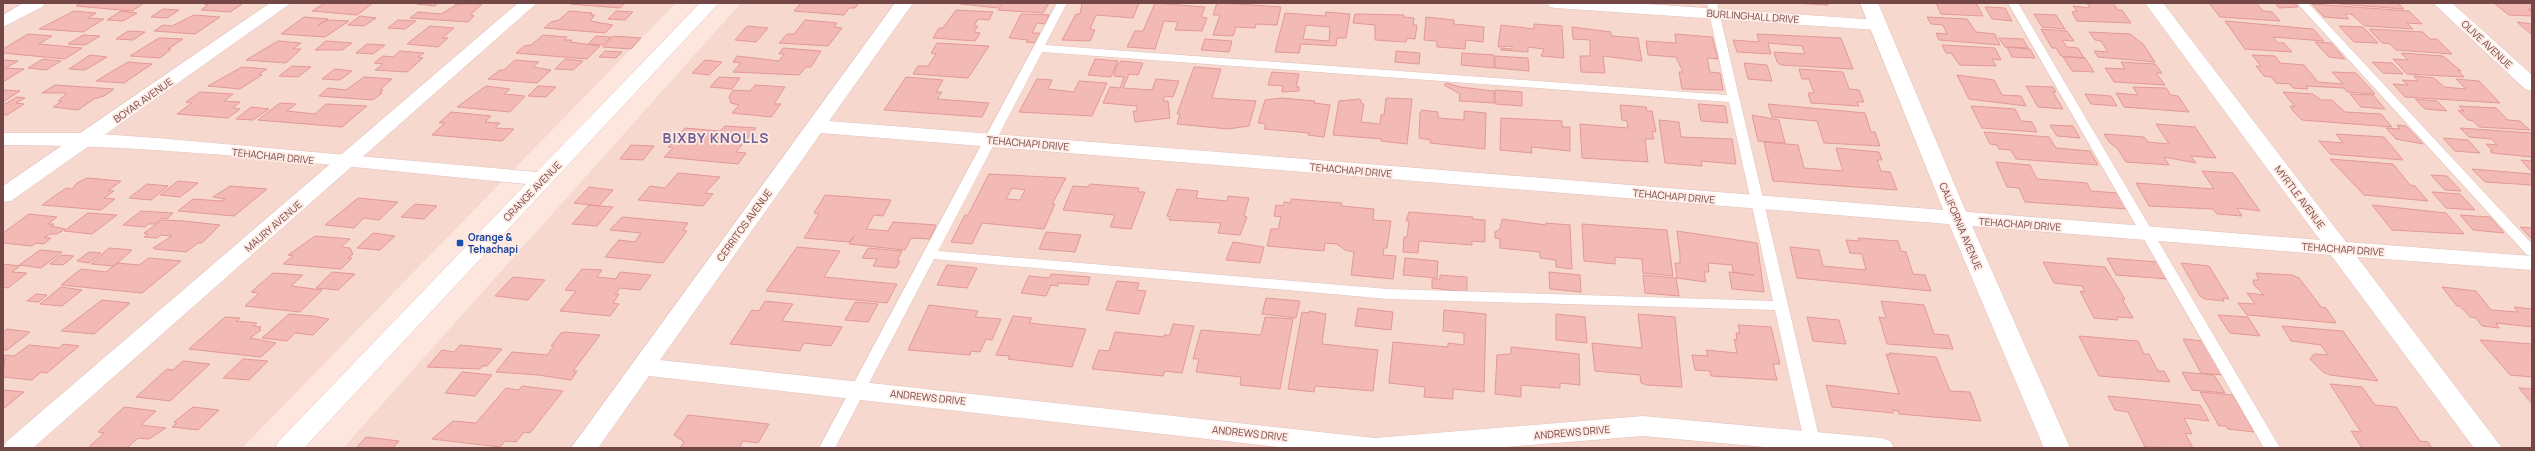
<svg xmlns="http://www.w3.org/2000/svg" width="2535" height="451" viewBox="0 0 2535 451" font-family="Manrope,sans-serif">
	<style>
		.residential { fill: #f6d8cf }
		.building { fill: #f2b9b5; stroke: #e49995; fill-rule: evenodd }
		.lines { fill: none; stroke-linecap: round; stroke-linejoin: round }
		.lane-casing { stroke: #e2c1bd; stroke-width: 1 }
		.street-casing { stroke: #e2c1bd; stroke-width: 1 }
		.secondary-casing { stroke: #e7c0ba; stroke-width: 1 }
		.lane { fill: #fff; fill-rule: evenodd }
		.street { fill: #fff; fill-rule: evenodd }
		.secondary { fill: #fff; fill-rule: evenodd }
		.transit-dot { fill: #1a4fb4; stroke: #ffebe4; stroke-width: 1.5 }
		.labels { text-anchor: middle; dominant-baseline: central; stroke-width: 3.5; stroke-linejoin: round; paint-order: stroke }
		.street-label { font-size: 10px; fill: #724746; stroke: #ffebe4 }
		.transit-label { font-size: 10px; font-weight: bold; fill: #164399; stroke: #ffebe4; text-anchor: start }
		.district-label { font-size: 14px; font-weight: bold; letter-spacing: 1px; fill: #726195; stroke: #ffebe4 }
	</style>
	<rect width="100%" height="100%" fill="#fce6de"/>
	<!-- residential -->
	<path class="residential" d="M3,3H676L242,448H3Z
		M741,3H2532V448H343Z"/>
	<!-- building -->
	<path class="building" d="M81,3H144L132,11L76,6Z
		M205,3H237L242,4L230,12L201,10L208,5L204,4Z
		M325,3H373L357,15L312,11Z
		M419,3H438L435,6L417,4Z
		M572,3H625L620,8L570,4Z
		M801,3H859L855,8H849L844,15L794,11Z
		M953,3H1000L997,8Z
		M1002,3H1049L1043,13L998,10Z
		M1082,3H1139L1133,18L1096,15L1090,29L1095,30L1090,41L1062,40L1076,14H1080Z
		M1155,3L1205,7L1201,17L1207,18L1202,31L1175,30L1178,22L1164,21L1155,49L1127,47L1135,31H1143Z
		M1217,3H1221L1281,7L1277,25L1256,24L1255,28L1236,27L1233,36L1213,35L1220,15H1213Z
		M1793,3H1827L1828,5Z
		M1936,3H1976L1983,16L1941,14Z
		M2087,3H2113L2118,10H2122L2131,23L2077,21L2073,14L2072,12L2077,11L2073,6L2090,8Z
		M2209,3H2256L2263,11L2272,12L2280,21L2220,17Z
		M2275,3H2295L2298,7L2279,8Z
		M2338,3H2398L2404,9L2339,4Z
		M2494,3H2532V9H2528L2532,12V16L2509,15Z
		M455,4H482L471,14L474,16L468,22L410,18L418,12L441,14L458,4Z
		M2312,4L2409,11L2422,24L2407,23L2413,29L2365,26L2351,14H2345L2349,19L2324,17Z
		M1985,7L2005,8L2012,21L1992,19Z
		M163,9L179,10L167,18L151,17Z
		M956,10L993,12L989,20L978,19L974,26H978L974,32L980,33L975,41L933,38L939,28H943Z
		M74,11L96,13L88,18L104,19L83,32L39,29Z
		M121,11L137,13L123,21L107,20Z
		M569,11L592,13L590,15H595L590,21L613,25L605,33L544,28L551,22L559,20Z
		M616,11L633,12L625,20L608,19Z
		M1326,12L1350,14L1346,38H1337L1336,46L1301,44L1299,53L1275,52L1285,13L1325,16ZM1306,25L1330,27L1329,41L1303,39Z
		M1021,14L1049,15L1045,24L1037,23L1032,33H1040L1035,43L1026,42L1028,40L1009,38Z
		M1355,14L1404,15V17L1414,18L1413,25H1417L1415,39L1407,38L1406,42L1375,40V25L1353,23Z
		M2034,14L2056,15L2065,29L2042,27Z
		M194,15L220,17L195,34L154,31L163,25L172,26Z
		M360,16L376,18L364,26L348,25Z
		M304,17L328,19L317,26L327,20L349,21L325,37L281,34Z
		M1426,17L1454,20V24L1484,27L1483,42L1466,40L1465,49L1437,47V41L1424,40Z
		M1927,17L1967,19L1976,32L1995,34L2000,45L1939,40L1936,33L1947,34L1943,25L1931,24Z
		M398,20L416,21L405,29L388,28Z
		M805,20L837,23L834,27L842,28L828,46L779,43L787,34H794Z
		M2225,21L2313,29L2324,41L2273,37L2278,43H2284L2292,52L2245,49Z
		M2517,22L2532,24V35Z
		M1534,24L1562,26L1564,58L1541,56L1544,49L1528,47V52L1501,50V48L1512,49V46L1498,47L1501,25L1534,29Z
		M430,26L454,28L442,38H448L438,47L407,44Z
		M747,26L768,28L756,42L735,40Z
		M2339,26L2363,27L2378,43L2354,42Z
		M1572,27L1611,32V36L1638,38L1642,61L1603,56L1605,73L1581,72L1580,56H1590V40L1573,39Z
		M2041,29L2067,31L2074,41L2062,40L2067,47L2078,48L2084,58L2061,56L2056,48H2052Z
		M2369,29L2423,32L2430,39H2437L2452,54L2396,50L2390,44L2382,43Z
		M128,31L145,32L133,40L116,39Z
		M2089,32L2130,34L2144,45L2155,62L2098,57L2094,51L2108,52L2101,41L2095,40Z
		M28,34L52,36L39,44L82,48L65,59L3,53V49Z
		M1675,34L1712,37L1718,59L1707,58L1710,72L1720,73L1723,90L1682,89L1679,72H1683L1676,57L1648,55L1646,41L1676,43Z
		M1757,34L1841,38L1853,69L1781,65L1777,62L1774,52L1805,54L1802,46L1768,43L1771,54L1737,52L1733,40L1759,42Z
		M83,35L100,36L85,45L68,44Z
		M543,35L567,37L564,40H572L570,42L600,46L587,59L516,53L524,46L531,45Z
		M596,36L611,37L603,45L588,44Z
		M613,36L641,38L631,49L603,47Z
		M159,38L183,39L168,49H171L160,58L130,56Z
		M1999,38L2023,39L2028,48L2005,47Z
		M1205,39L1232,41L1229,52L1201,50Z
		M278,41L301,43L293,49H301L286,63L246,60Z
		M326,41L352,43L342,50H315Z
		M2315,42L2331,43L2345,59L2329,57Z
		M937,43L989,46L968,78L913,74L918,66H928L936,54L931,53Z
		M367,44L385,45L373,54L356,53Z
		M1942,45L1995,48L2001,60L1992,59L1996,66L1960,65L1951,53H1946Z
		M2007,47L2030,49L2035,58L2012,57Z
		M783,48L821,51L811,67H806L799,75L733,72L741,63L733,62L737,56L779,61L784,54H779Z
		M400,51L424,53L418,57L423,58L407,72L375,70L383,64L374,63L383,56L393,57Z
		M605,51L622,52L616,58L599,57Z
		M1396,51L1420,53L1419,64L1395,62Z
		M1462,53L1494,55V68L1461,65Z
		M2401,53L2443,56L2461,71L2458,70L2464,77L2407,74L2393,59L2408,60Z
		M90,55L107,57L85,70L69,69Z
		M2252,55L2275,56L2280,63L2304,65L2318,82L2343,84L2332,72L2356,73L2375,94L2347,92L2344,88L2306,86L2308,89L2293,88L2290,84L2276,83L2271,77L2264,76L2256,66H2261Z
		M1495,56L1528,58L1529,71L1495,68Z
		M2063,57L2085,58L2094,72L2072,71Z
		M43,59L61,61L46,70L28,68Z
		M565,59L583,61L573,70L555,69Z
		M1095,59L1118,61L1111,77L1088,75Z
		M3,60L18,61L7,67H3Z
		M515,60L539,62L533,67L551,70L537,83L488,79L500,70H504Z
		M705,60L722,62L709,75L692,73Z
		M1121,61L1143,63L1138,75L1129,74L1123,88L1152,90L1156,79L1179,81L1173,97L1165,96L1163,101H1168L1170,118L1135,122L1133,111H1137V106L1103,103L1110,87L1120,88L1124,77L1114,76L1116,67Z
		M128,62L152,64L124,83L96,81Z
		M2121,62L2155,64L2162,73H2156L2165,85L2114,82L2105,68L2125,69Z
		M2372,62L2392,63L2403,74L2383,73Z
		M1744,63L1767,65L1772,81L1748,79Z
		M292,66L311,67L298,77L279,76Z
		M242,67L267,69L259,74L262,75L240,89L208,86Z
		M1194,67L1221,69L1212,98L1256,101L1249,126L1228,129L1177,124L1180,114H1177Z
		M6,68L24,69L3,82V70Z
		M335,69L352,71L340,80L322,79Z
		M1799,69L1843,72L1849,89L1859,90L1864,102H1857L1859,106L1811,103L1808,93H1814L1809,79H1802Z
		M1272,72L1299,74L1296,87H1299V91L1282,92L1283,86L1268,85Z
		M1957,75L1994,80L2002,95L2021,96L2026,106L1969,99Z
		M2414,76L2434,78L2444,87L2466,89L2456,79L2479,81L2500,103L2405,97L2393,84L2408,85L2402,80L2418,81Z
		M364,77L392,79L380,90H383L380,93H382L373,100L319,96L328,88L346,90Z
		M719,77L740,78L732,89L710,87Z
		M906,77L943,80L936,92H942L937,99L989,103L982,117L884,110Z
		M1037,79L1052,80L1048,89L1074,92L1079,81L1107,83L1092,116L1019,112Z
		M1446,83L1460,87L1494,91V103L1459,101L1460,94L1444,85Z
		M55,85L114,89L104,96L94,99L78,110L53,107L62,101H58L67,93H42Z
		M755,85L785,87L774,104H781L771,117L732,113L739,105L731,103L729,97L733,90L750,91Z
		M486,86L510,89L504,94L525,96L510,112L457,107Z
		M538,86L556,87L546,97L528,96Z
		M2026,86L2053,87L2056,92H2053L2063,109L2038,107Z
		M2133,87L2166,88L2171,95L2178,96L2189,112L2124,107L2116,93L2138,95Z
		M3,90H4L20,91L3,102Z
		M1495,90L1522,92V106L1495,104Z
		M200,92L233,94L224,101L240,102L233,108L240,109L228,118L177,114L192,103L186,102Z
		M2283,92L2313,94L2321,100H2332L2345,112L2381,114L2392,127L2302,120L2293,111L2290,106L2295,107Z
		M2085,94L2111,96L2117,106L2091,104Z
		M2350,94L2373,95L2385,109L2361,107Z
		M17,97L25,98L16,103L24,104L7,115H3V105Z
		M1281,98L1315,101L1314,103L1330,105L1324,137L1308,135L1309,133L1264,129L1266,124L1258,123L1265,100Z
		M1386,98L1412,99L1407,144L1381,141L1382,139L1333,135L1339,101L1360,99L1362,104H1364L1361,122L1380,124L1381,115H1384Z
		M2415,99L2437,101L2447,111L2425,109Z
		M280,103L296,104L287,111L315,114L326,104L367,106L342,127L258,120Z
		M1698,104L1725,106L1728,123L1701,121Z
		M1768,104L1865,113L1871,132H1875L1880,146L1824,143L1817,121L1772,117Z
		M1620,105L1646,107L1647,111H1652L1656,132L1652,131L1654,139H1645L1648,162L1582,158L1580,124L1628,128L1627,121L1622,120Z
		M1971,106L2015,109L2021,121L2032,122L2037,132L1982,128Z
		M2459,106L2496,108L2508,120L2520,121L2530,130L2479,127L2473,121L2468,120L2458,110L2464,111Z
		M251,107L269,109L253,120L236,119Z
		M1422,110L1438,112V118L1464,120V111L1486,113L1485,149L1430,143L1431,140L1419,138L1420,113Z
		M451,112L491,116L485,122L500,123L495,128L514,129L502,141L432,135L445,123H439Z
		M1752,115L1779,120L1785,143L1758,141Z
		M1501,118L1562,121V127H1570V151L1531,147L1532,153L1500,150Z
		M1659,120L1679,122L1681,137L1732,139L1736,164L1701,161L1702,166L1665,163Z
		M2156,124L2195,127L2216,158L2191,156L2196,163L2164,157L2169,165L2126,162L2117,148L2109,142L2104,134L2144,137L2148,142L2169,144Z
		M2050,125L2073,126L2080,138L2057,136Z
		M2397,125L2406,126L2423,144L2396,139L2386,128L2400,129Z
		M725,126L756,128L736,152L746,153L738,164L664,157L673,148L668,147L671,144H675L672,143L685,128L720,131Z
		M2460,128L2532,133V157L2492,153L2490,151H2493L2486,144L2497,145L2492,139L2469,137Z
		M1984,132L2049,137L2056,148L2090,151L2098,165L2016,159L2011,150L1999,149L1997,145L1990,144Z
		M2336,134L2384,137L2403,160L2330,154L2319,141L2343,143Z
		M2443,138L2468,140L2480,153L2455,151Z
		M1764,142L1798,145L1804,168L1843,171L1836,148L1879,152L1882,160H1877L1881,171L1890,172L1897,190L1773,181Z
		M631,145L654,146L643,160L620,159Z
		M2330,159L2393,164L2410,185L2415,186L2428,201L2364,195Z
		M2521,160L2532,161V172Z
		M1996,162L2030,165L2037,179L2087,183L2091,191L2118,193L2127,209L2025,202L2019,188L2007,187Z
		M2472,169L2532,174V185L2485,182Z
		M2202,171L2233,173L2260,211L2237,208L2242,216L2217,214L2213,209L2149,206L2136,183L2214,189Z
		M678,173L720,177L705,193L713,194L703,206L638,200L650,186L665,188Z
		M989,174L1066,178L1052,204H1055L1044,229L982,223L972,244L951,242L965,215H968ZM1012,188L1025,190L1020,200L1006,199Z
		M2431,175L2447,176L2461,191L2445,190Z
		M87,178L121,181L108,191H114L104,198L115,199L101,210L42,205L66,188L72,189L77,183Z
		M178,181L198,183L180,197L160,195Z
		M147,184L168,186L151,200L129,198Z
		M1090,184L1139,188L1138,192H1145L1131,229L1110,227L1115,215L1063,210L1073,186L1088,187Z
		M230,186L267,189L234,216L178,211L193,199L222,201L225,199L213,197Z
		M589,187L613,190L599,206L574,203Z
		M1177,189L1198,191L1196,198L1227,201L1228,196L1249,198L1244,216L1247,217L1240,235L1218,233L1221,223L1169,220L1170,217L1167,216Z
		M2432,192L2460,194L2475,210L2446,208Z
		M825,195L891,200L883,216L874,215L866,229L888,231L893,222L936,225L930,239L911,238L905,250L849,244L855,235L849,242L804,238L819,214L814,213Z
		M358,198L398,202L379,220L364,218L354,228L325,225Z
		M1291,199L1342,203L1341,206L1374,209L1373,220L1391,221L1387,248H1384L1383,255L1396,256L1393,279L1351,275L1354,252L1345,250L1337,244L1325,243L1324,251L1267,246L1271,229H1278L1281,217L1274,216L1276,205L1283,206L1284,202L1291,203Z
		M415,204L437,206L424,219L401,217Z
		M589,205L613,207L597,226L572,224Z
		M2372,205L2446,213L2464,234L2392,230Z
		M141,211L173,213L167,219L162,218L155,224H148L145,227L123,225Z
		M1409,212L1473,217L1472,219L1485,220V242L1472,241V245L1419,241L1418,253L1403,252L1404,237H1407L1409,221H1406Z
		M88,213L117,215L92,234L64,231Z
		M29,214L57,217L48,224H54L51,226L65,229L57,234H50L44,238H51L44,244L36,243L32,246L3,243V233Z
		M2460,215L2490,217L2504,233L2473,230Z
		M622,217L688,223L683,230L687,231L663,263L605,257L619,240L635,242L641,233L610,230Z
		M1502,219L1546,225V223L1570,225L1572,269L1556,267V260L1540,258V252L1500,248V239L1495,238V232L1500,229Z
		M162,220L184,221L220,225L202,243H198L186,252L155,249L153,248L172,236L161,235L157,238L144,237L148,234L144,233Z
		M1582,224L1667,230L1673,276L1643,273L1642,259L1615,257V264L1584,261Z
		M2520,227L2532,228V239Z
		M1677,231L1757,243L1764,292L1732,289L1729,272L1754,275L1733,272L1732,265L1708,263L1709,272H1704L1706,282L1677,278L1675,263H1680V256Z
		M1046,232L1081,235L1075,252L1039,249Z
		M373,233L395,236L380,250L357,248Z
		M315,236L350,239L341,247L350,248L353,254L348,258H352L341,269L283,264L293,256L288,255Z
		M1858,238L1898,241L1901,251L1906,252L1913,274L1925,275L1931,291L1797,278L1790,247L1819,250L1823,266L1866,270L1862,254L1850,253L1846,240L1860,241Z
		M1233,242L1264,247L1260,263L1226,260Z
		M797,247L840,251L824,277L897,284L887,303L766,291Z
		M109,248L132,250L114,266L91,264Z
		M868,248L902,251L897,261H900L896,268L873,266L877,259L862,258Z
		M40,250L62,252L41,268L19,265Z
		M89,252L101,253L89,263L77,261Z
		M61,255L74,256L63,265L50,264Z
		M149,258L181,261L142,293L61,285L81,269L106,272L117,263L139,265Z
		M1405,258L1438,261L1437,278L1403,275Z
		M2107,258L2158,262L2168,279L2116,275Z
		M2043,262L2105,267L2125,299H2122L2133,318L2117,317L2118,320L2094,318L2080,291L2085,292L2082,286L2054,283Z
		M2181,263L2209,266L2229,299L2223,298L2224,301L2205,299L2200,296Z
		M3,264L20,266L12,272L27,273L8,288L3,287Z
		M947,265L977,268L967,288L937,285Z
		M582,269L602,270L597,277L616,279L620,272L651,275L640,290L620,288L615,294H619L613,303L619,304L610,316L560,311L576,291L565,290Z
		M332,272L355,274L338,290L316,288Z
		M1549,272L1580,275L1581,292L1550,289Z
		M273,273L303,275L291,286L322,290L300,312L245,306L259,293L251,292Z
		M2256,273L2292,275L2299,278L2321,307L2326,308L2336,323L2247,315L2238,303L2255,304L2247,293L2264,295L2254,285L2253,280H2259Z
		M1051,274L1090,277L1088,285L1058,283V286L1051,285L1046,296L1021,293L1029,276L1049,278Z
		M1440,275L1467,277V292L1432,288V279H1440Z
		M1643,275L1676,278L1679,296L1645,293Z
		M513,277L545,280L528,300L495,296Z
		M1117,281L1139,283L1137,290L1146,291L1139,314L1106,310Z
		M61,287L82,290L62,306L40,304Z
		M2442,287L2476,291L2491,310L2518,312L2514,307L2532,309V327L2496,323L2499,328L2482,326L2476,318L2470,317L2460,306H2457Z
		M36,294L47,295L39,302L27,301Z
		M1266,298L1300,301L1296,318L1262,314Z
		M102,300L130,303L94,334L61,331Z
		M765,301L793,304L782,321L842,327L831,346L804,343L800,351L730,344L752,310L759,311Z
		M1881,301L1924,305L1934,334L1948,335L1953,349L1887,344L1879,317L1886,318Z
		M855,302L878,304L868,322L845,320Z
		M929,305L978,311L975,317L1001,319L992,340L986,339L980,352L971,351L970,355L908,350Z
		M1358,308L1393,312L1391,330L1355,326Z
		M1444,310L1486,314L1484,392L1453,389V399L1424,397L1425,387L1389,383L1393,342L1448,347V343L1464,345V333L1443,331Z
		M1309,311L1326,314L1322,344L1378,350L1373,391L1315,386L1314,392L1288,389L1302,312L1309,313Z
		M289,314L313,316L329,319L313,335L295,333L287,341L262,338Z
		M1556,314L1585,317L1587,343L1556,340Z
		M1638,314L1675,317L1682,387L1647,385L1641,383L1640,375L1595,371L1592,343L1642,348Z
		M2218,315L2248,317L2260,336L2230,333Z
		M1013,316L1032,318L1029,323L1086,329L1072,367L1008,359L1010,356L996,355Z
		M225,317L240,318L236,321L257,323L253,326L261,327L259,329L261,330L250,338L276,343L261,357L189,349Z
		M1265,317L1293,319L1280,389L1240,385L1241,377L1196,372L1199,359H1193L1201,330L1261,335Z
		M1807,317L1839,320L1846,344L1813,341Z
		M1173,324L1194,326L1182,373L1165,371L1163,376L1092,369L1099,350L1109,351L1115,332L1164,337V335H1170Z
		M1738,325L1771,327L1780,364H1773L1777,380L1711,376L1710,371L1695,370L1692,355L1708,356L1706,350L1737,353L1734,339L1737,340L1736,333H1740Z
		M2282,326L2343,331L2378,381L2330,375L2323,372L2310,359L2314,354L2328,355L2321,345L2291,341Z
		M7,329L30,332L7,350L3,349V332Z
		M565,332L600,335L573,371H577L571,380L538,375L496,372L512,352L547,355L554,346H551L561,333Z
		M2079,336L2138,341L2144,354H2149L2158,371H2164L2170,382L2099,376Z
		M2183,339L2204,341L2223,375L2201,373Z
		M2480,340L2532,344V377L2510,375Z
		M63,344L79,346L47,373L41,372L32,380L3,377L5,355L14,356L29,345L59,348Z
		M460,345L502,349L487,366H482L480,369L427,367L442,350L454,352Z
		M1511,347L1579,354L1580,385L1560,383V388L1521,385V397L1495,394L1497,355L1511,354Z
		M1889,353L1936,357L1950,391L1970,392L1981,421L1899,414L1898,411L1893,410V413L1832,407L1826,385L1899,394L1886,354L1890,355Z
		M243,359L268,361L249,380L223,378Z
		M183,361L210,364L170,401L136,397L167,369L173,370Z
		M462,372L492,375L475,396L445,393Z
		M2182,372L2214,375L2225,393L2192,390Z
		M2330,384L2362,387L2375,405L2396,407L2420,441L2428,442L2432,448H2362L2351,431L2361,432Z
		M522,386L563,391L530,433L524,432L516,442L505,441L500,447L432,439L453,421L476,423L506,388L519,390Z
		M2519,388L2532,389V404Z
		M3,390L24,392L3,409Z
		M2200,392L2233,395L2254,432L2228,429L2226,426H2219Z
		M2108,396L2200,405L2209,421L2184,418L2192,434L2185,433L2193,448L2145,447L2128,412L2115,410Z
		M124,407L156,411L141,425L166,428L149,439L138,438L127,448H88L104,433L98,432Z
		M193,407L219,410L198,430L172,427L177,423L174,422Z
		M688,415L769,424L758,443L743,441L739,448H680L684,442L674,435Z
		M366,437L399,441L393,448H356Z"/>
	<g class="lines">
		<defs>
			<path id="lane" d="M1057,3H1067L1045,45L1727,95L1707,3H1717L1820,441L1818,445L1812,447L1806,445L1804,441L1775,310L1388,299L934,259L835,448H819ZM1042,52L1729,102L1773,301L1388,289L938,251Z
				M2008,3H2018L2280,448H2264Z
				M2297,3H2308L2532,244V256L2527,255Z"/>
			<path id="street" d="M23,3H45L42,7L3,27V15Z
				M270,3H291L11,201L3,202V186Z
				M518,3H537L33,448H3L7,441Z
				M895,3H913L829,121L2320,240L2145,3H2163L2346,242L2532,256V270L2357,257L2502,448H2474L2331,255L821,133L660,360L1375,438L1643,416L1881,438L1890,441L1894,448H1776L1643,436L1493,448H1287L649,376L598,448H571Z
				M1547,3H1633L1878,20L1884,21L1887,25L1884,29L1878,30L1556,8L1550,7Z
				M2433,3H2452L2532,75V91L2525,89Z"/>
			<path id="secondary" d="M700,3H719L304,448H275L279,441L526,184C352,168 178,145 3,145V133H86L157,138L537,172Z
				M1860,3H1878L1969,219L2070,448H2044L1947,219Z"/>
		</defs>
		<!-- lane casing -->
		<use href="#lane" class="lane-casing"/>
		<!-- street casing -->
		<use href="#street" class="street-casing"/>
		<!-- secondary casing -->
		<use href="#secondary" class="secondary-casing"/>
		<!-- lane -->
		<use href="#lane" class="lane"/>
		<!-- street -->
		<use href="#street" class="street"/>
		<!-- secondary -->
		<use href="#secondary" class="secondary"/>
	</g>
	<!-- markers -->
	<rect class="transit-dot" x="456" y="239" width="8" height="8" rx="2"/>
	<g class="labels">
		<!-- street labels -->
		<g class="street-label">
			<text transform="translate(1753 16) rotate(4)">BURLINGHALL DRIVE</text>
			<text transform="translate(2487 44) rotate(43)">OLIVE AVENUE</text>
			<text transform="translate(143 100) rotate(-35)">BOYAR AVENUE</text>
			<text transform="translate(1028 143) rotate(5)">TEHACHAPI DRIVE</text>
			<text transform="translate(273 156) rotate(6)">TEHACHAPI DRIVE</text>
			<text transform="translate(1351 170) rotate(5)">TEHACHAPI DRIVE</text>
			<text transform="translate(532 191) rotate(-46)">ORANGE AVENUE</text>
			<text transform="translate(1674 196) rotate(5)">TEHACHAPI DRIVE</text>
			<text transform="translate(2300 197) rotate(53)">MYRTLE AVENUE</text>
			<text transform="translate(2020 224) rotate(4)">TEHACHAPI DRIVE</text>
			<text transform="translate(744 225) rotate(-54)">CERRITOS AVENUE</text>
			<text transform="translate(273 226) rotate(-41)">MAURY AVENUE</text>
			<text transform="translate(1961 226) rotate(67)">CALIFORNIA AVENUE</text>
			<text transform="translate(2343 249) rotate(4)">TEHACHAPI DRIVE</text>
			<text transform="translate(928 397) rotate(6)">ANDREWS DRIVE</text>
			<text transform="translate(1572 432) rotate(-5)">ANDREWS DRIVE</text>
			<text transform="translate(1250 433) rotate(6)">ANDREWS DRIVE</text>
		</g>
		<!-- transit labels -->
		<g class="transit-label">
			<text x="468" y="237">Orange &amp;<tspan x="468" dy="12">Tehachapi</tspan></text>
		</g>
		<!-- district labels -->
		<g class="district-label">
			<text x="716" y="137">BIXBY KNOLLS</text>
		</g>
	</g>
	<!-- border -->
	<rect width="2535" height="451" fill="none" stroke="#724746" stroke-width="8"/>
</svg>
